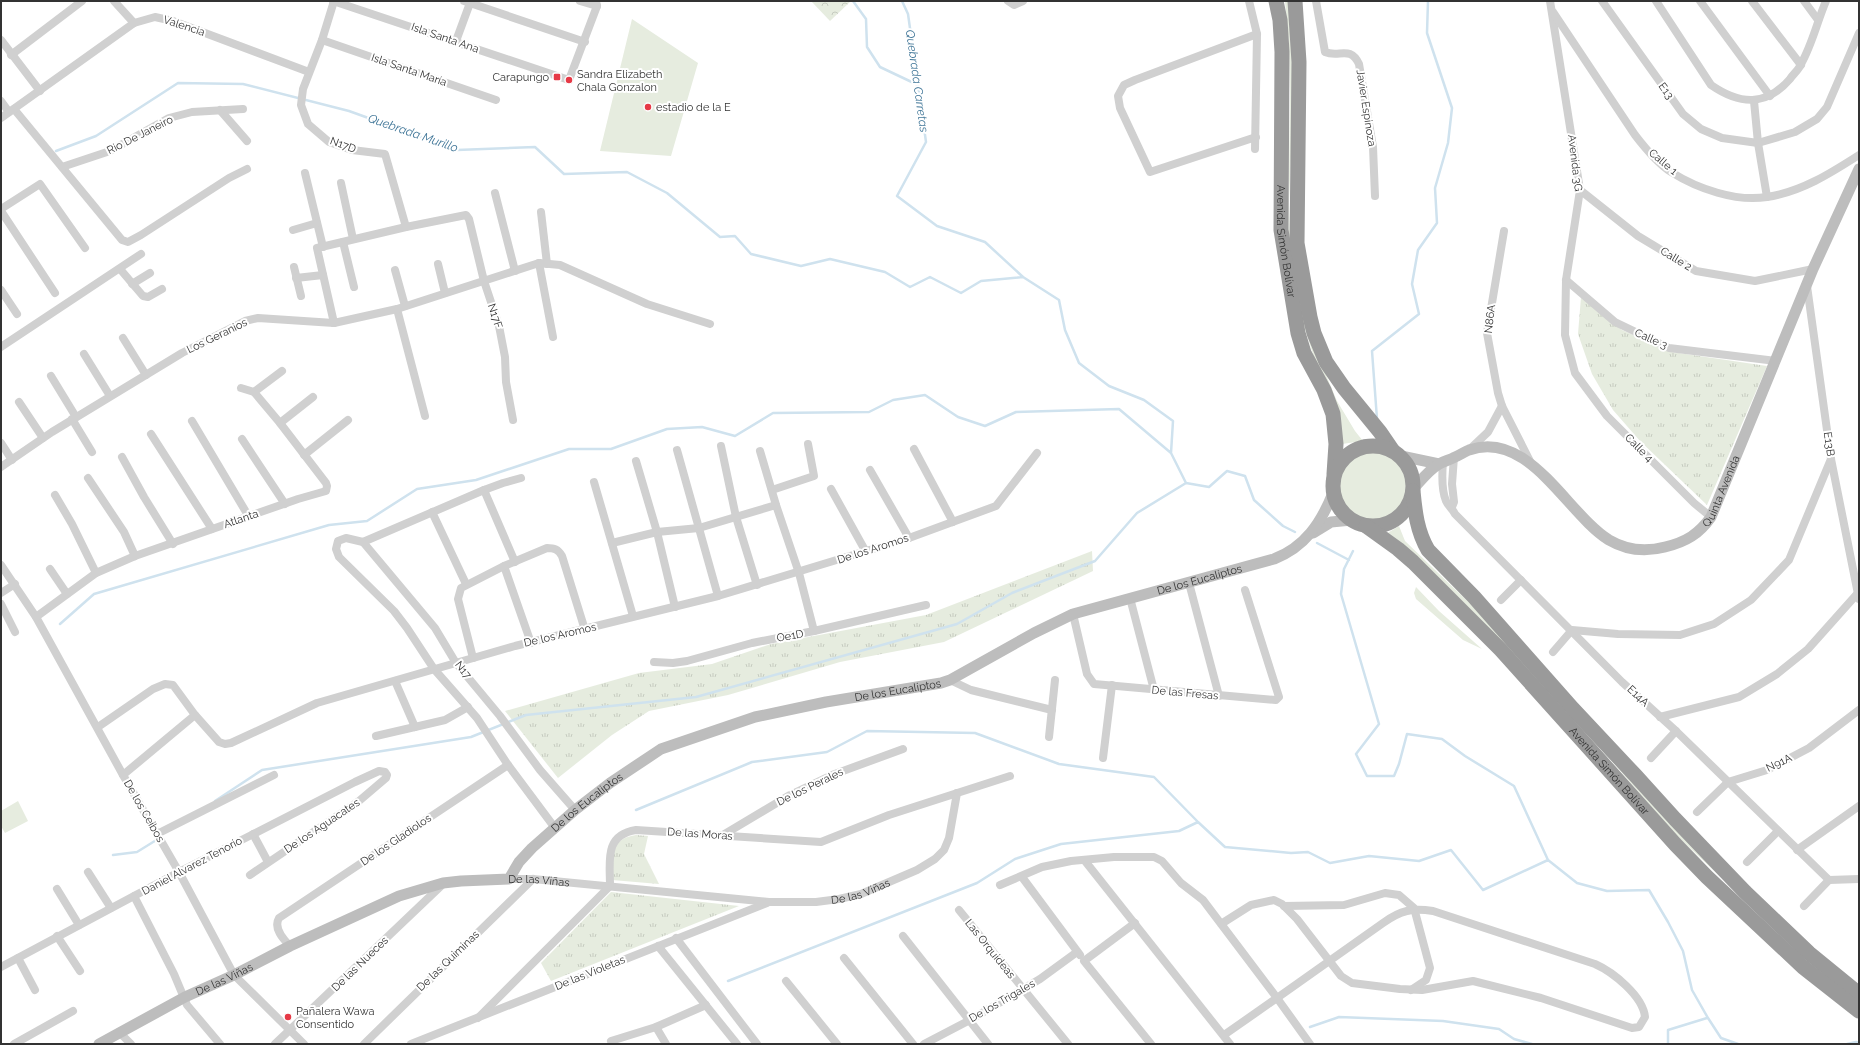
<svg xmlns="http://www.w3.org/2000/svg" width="1860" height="1045" viewBox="0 0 1860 1045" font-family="Raleway,sans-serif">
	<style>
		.green { fill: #e6ecdf }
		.forest { fill: url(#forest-crowns) }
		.park { fill: url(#park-tufts) }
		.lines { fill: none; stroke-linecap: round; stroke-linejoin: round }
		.stream { stroke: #cfe2ee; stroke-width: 2.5 }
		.street { stroke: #d0d0d0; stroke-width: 8 }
		.secondary { stroke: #bdbdbd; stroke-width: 11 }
		.highway { stroke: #9a9a9a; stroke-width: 15 }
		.poi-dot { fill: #e63946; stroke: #fff; stroke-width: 1.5 }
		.labels { text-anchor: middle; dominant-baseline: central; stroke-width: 4; stroke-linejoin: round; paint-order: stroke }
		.street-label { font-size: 11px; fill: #333; stroke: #fff }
		.poi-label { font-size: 11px; fill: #333; stroke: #fff; text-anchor: start }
		.water-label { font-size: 12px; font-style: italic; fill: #3f7597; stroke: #fff }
	</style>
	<defs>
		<pattern id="forest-crowns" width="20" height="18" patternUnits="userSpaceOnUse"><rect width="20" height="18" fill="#e6ecdf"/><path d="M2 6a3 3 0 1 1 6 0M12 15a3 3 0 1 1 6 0" fill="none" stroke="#c6cbc0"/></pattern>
		<pattern id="park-tufts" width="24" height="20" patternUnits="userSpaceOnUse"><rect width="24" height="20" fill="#e6ecdf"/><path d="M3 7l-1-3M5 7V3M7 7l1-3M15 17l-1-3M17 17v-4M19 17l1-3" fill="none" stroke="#c6cbc0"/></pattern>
	</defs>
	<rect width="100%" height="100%" fill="#fff"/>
	<!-- green -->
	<path class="green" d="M1285,1H1290L1295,64L1289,202L1290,241L1321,363L1337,401L1355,431L1363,441L1342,444L1332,440L1313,354L1300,314L1288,256L1290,93L1289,44Z
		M632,19L698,63L671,156L600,151Z
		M1336 487a36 36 0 1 1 72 0a36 36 0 1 1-72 0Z
		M1399,526L1405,541L1513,645L1729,885L1674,833L1616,766L1559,704L1381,537Z
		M1416,587L1439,611L1482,649L1463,640L1416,599L1414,593Z
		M18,801L28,821L5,833L1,826V811Z"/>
	<!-- forest -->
	<path class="forest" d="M811,1H851L830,21Z"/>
	<!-- park -->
	<path class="park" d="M1581,297L1622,330L1672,352L1767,366L1707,505L1640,441L1613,410L1592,374L1578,334Z
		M1092,551L1093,571L944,642L840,662L728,695L649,711L612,735L558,778L505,711L639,673L712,664L771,644L926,615Z
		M636,835L648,836L644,854L659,884L612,880C613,858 608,839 636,835Z
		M611,892L739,906L551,981L541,963Z"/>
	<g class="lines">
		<!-- stream -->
		<path class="stream" d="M853,1L866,19L867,47L880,67L918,85
			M902,1L908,14L926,142L897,196L937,226L985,242L1023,277L1059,300L1065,330L1079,363L1109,386L1144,400L1173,421L1171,453L1186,483L1209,487L1227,471L1245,476L1254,500L1283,526L1295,532
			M56,151L96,136L178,83L243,84L349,111L457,150L535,147L564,174L627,172L667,193L720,237L735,236L751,254L801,266L830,259L885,272L910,287L930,277L961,293L981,281L1023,277
			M1377,419L1372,351L1419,314L1412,284L1418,250L1437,223L1435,188L1448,143L1452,108L1427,33L1428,1
			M1317,543L1349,560
			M1353,551L1344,569L1341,594L1379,724L1356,754L1367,776H1394L1399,764L1407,734L1442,739L1465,756L1514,786L1548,860L1577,883L1607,891L1649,890L1668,922L1683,951L1692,990L1708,1018L1721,1038L1738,1044
			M60,624L94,594L329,525L367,521L417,489L476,480L569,449H611L667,429L702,427L735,436L773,413L869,412L893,400L925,395L958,417L985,426L1016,412L1119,409L1171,453
			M215,801L262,770L471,737L526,715L696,697L957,624L1012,593L1095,561L1137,513L1186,483
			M636,810L752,762L827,752L867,731L975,733L1059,764L1154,777L1198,822L1225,847L1291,853L1308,852L1330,863L1369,856L1419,861L1451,850L1483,890L1548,860
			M113,855L137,852L158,839
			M728,981L977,883L1015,859L1061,844L1179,831L1198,822
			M1310,1027L1339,1017L1443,1021L1499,1029L1514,1039L1532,1044
			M1668,1044V1030L1707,1018
			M1847,1044L1856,1042L1859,1043"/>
		<!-- street -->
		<g class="street">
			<path d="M114,1L134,23"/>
			<path d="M333,1L569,80L597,6L596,1"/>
			<path d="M334,1L322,40L303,89L301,105L308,124L329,142L352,150L385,154L406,227"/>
			<path d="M464,1L585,42"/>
			<path d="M580,1L597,6"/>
			<path d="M1008,1L1014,5L1023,1"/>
			<path d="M1249,1L1257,34L1255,149"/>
			<path d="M1316,1L1325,52C1339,58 1350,45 1359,64L1373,147L1375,196"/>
			<path d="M1550,1L1580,190L1566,280L1565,335L1575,373L1607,416L1694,503L1711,517"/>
			<path d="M1602,1L1683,114L1701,129L1722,138L1758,143L1795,132L1817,119L1827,107L1859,33"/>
			<path d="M1656,1L1711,85C1740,105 1766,107 1790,79C1793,74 1799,70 1801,64C1812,45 1817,22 1826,1"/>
			<path d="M1700,1L1770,96"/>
			<path d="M1752,1L1801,65"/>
			<path d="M1804,1L1818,20"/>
			<path d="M1553,12L1635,135C1645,148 1657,163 1671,172C1698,189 1736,202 1767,197C1801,192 1831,173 1859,155"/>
			<path d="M1,40L40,91"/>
			<path d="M322,40L496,100"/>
			<path d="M456,41L470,3"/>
			<path d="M11,55L82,1"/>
			<path d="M1,101L9,112"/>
			<path d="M1754,101L1758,143L1767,197"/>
			<path d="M14,109L122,240L128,242L141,235L229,178L247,169"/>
			<path d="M220,110L247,141"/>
			<path d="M1,118L134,23L155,17L173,21L309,72"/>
			<path d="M1256,137L1150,172L1120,108L1118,96L1124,85L1135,80L1257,34"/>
			<path d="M62,167L110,151L169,118L192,112L243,109"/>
			<path d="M305,173L323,247"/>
			<path d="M341,183L353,239"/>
			<path d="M1580,190L1638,236L1696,271L1755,281L1813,269"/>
			<path d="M495,193L515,271"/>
			<path d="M1,209L40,184L85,248"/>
			<path d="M1,211L55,293"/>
			<path d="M541,212L547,264"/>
			<path d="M293,230L317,223"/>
			<path d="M1504,231L1487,333L1498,393L1502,406L1532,465"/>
			<path d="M343,242L354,287"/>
			<path d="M539,263L553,337"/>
			<path d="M438,264L445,293"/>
			<path d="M294,267L301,296"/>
			<path d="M120,269L143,296L148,297L162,289"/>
			<path d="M395,270L405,306"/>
			<path d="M296,278L323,275"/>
			<path d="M1566,280L1615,322L1669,348L1776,361"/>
			<path d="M132,284L150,273"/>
			<path d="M1807,286L1831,459L1859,599"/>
			<path d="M1,290L17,314"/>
			<path d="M397,309L425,416"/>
			<path d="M334,323L317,248L406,227L466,215L469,219L484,281L499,326L505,357L506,382L513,420"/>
			<path d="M123,338L146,375"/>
			<path d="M1,347L141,254"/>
			<path d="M84,354L110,396"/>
			<path d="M51,376L76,417"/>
			<path d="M254,392L282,371"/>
			<path d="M19,402L43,438"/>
			<path d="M72,419L92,452"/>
			<path d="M192,421L249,517"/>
			<path d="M280,423L313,397"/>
			<path d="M151,434L212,529"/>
			<path d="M242,439L285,504"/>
			<path d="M1,443L12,460"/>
			<path d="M721,446L736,517L757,585"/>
			<path d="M914,449L953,522"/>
			<path d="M677,450L718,596"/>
			<path d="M1469,450L1488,432L1502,406"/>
			<path d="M760,451L776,505"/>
			<path d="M304,455L348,420"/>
			<path d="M122,457L144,497L173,544"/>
			<path d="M636,461L657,532L675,607"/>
			<path d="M1443,462C1442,474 1441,489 1446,501C1448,506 1453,509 1455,514L1622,682L1676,731L1829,880"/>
			<path d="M1,467L52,432L182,353L245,321L258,318L334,323L397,309L539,263L560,265L647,304L710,324"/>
			<path d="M870,470L909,538"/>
			<path d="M88,478L124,532L135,556"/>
			<path d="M594,482L633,616"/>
			<path d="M831,489L866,552"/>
			<path d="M484,490L515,562"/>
			<path d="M772,490L814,476L808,444"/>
			<path d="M55,495L72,524L96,573"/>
			<path d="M1452,507L1454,502L1452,484L1454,457"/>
			<path d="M432,512L466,584"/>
			<path d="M363,542L484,490L503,483L521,478"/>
			<path d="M612,543L657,532L699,528L776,505L799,573L814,631"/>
			<path d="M1,565L36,617L123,775L179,872L234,975L304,1044"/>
			<path d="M504,566L531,643"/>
			<path d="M50,569L67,594"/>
			<path d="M1189,583L1219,696"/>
			<path d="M1,593L15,584"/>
			<path d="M1130,598L1154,690"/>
			<path d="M1501,600L1521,580"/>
			<path d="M1,604L15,632"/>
			<path d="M1073,614L1087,674L1094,684L1276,700L1279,697L1245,590"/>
			<path d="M36,617L96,573L135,556L298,499L326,491L327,486L326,483L280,423L254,392L241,388"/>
			<path d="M1553,652L1572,630L1618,634L1680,635L1714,624L1751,600L1789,560L1831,459"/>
			<path d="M473,658L458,599L461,588L504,566L547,548C554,548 558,549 562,556L585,630"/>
			<path d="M654,662L673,663L687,661L752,643L814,631L926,605"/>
			<path d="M950,680L971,690L1052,710"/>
			<path d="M395,681L415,727"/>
			<path d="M1660,717L1739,697L1777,674L1808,649L1858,593"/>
			<path d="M98,727L153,689L165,684L173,685L195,715L219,742L225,744L231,743L317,703L515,646L718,596L909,538L996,506L1037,453"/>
			<path d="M376,736L445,720L468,707"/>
			<path d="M1049,737L1055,680"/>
			<path d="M1103,758L1112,685"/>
			<path d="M1651,758L1676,731"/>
			<path d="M123,775L195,715"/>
			<path d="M1697,812L1728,782L1767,770L1809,748L1859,710"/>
			<path d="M555,828L508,765L477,718L434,669L407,628L394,611L339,557L336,549L338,541L346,538L363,542L435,628L456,663L500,716L540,770L575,810"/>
			<path d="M157,834L274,775"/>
			<path d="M253,834L268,862"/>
			<path d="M723,835L790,795L832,775L903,749"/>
			<path d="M1797,850L1859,806"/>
			<path d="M1085,861L1230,1044"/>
			<path d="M1747,862L1778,831"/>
			<path d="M88,872L111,908"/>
			<path d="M1022,877L1080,955"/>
			<path id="s1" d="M509,879H533L769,902H816L839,899L861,894L917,870L935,859L944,850L949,838L957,793"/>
			<path d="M1829,880L1859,879"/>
			<path d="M1000,885L1042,867L1071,861L1114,857H1154L1162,861L1181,883L1203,900L1277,998L1383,923C1401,910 1412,908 1433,911L1595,964C1613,972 1643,996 1645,1017L1639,1027L1632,1028L1541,998L1473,981L1422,990L1400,989L1352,983L1341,976L1297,919L1282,904L1274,900L1251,905L1221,924"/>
			<path d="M57,889L79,925"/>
			<path d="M134,896L174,974L187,1005L220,1044"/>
			<path d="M1284,906L1344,905L1385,893L1399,895L1414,908L1430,968L1426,980L1411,990"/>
			<path d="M1804,906L1829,880"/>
			<path d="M959,910L1068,1044"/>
			<path d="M1135,923L1084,961L1151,1044"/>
			<path d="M57,936L80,971"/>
			<path d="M903,936L988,1044"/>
			<path d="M676,938L757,1044"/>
			<path d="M290,946C283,939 273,928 279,918L508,765"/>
			<path d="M658,946L737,1044"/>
			<path d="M18,958L35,990"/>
			<path d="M844,958L913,1044"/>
			<path d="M1,967L179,872L355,782L379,771L385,772L387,775L386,778L359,801L250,875"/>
			<path d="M786,981L837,1044"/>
			<path d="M478,1018L610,886C610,861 604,835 636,830L821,842L889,815L1010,776"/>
			<path d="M656,1027L666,1044"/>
			<path d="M119,1032L131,1044"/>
			<path d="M1224,1035L1277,998L1310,1044"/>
			<path d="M14,1044L73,1011"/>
			<path d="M275,1044L443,884"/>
			<path d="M364,1044L533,879"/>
			<path d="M411,1044L767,903"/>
			<path d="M613,1044L611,1041L656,1027L706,1005"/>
			<path d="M924,1044L970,1020L1040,979L1077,952"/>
		</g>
		<!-- secondary -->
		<g class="secondary">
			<path d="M1401,456L1439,464"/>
			<path id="s2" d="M1415,487C1422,479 1429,470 1439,464C1444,461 1450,460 1455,457C1460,455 1464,452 1469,450C1529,429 1567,514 1609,540C1626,550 1646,552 1665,547C1686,542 1699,534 1711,517L1813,269L1859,169"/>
			<path d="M1313,533L1331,522L1352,520"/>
			<path id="s3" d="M99,1044L185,997L234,975L290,946L399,896L443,883L461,881L509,879L519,862L532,848L575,810L610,783L661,749L755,717L826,702L941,683L950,680L1034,633L1073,614L1274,559C1305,547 1321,523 1333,493"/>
		</g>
		<!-- highway -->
		<g class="highway">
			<path id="s4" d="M1276,1L1280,20L1282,52L1281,230L1298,333L1304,353L1324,390L1333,414L1336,444L1334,474"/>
			<path d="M1295,1L1299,62L1297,243L1310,317L1314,333L1326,362L1344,388L1380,432L1393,451"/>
			<circle cx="1373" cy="486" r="40"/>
			<path d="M1413,491C1415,512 1417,531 1428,550L1474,597L1573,709L1635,775L1675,819L1745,892L1809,953L1859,994"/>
			<path id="s5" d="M1366,526L1398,549L1413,562L1501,650L1675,844L1707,877L1803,967L1859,1011"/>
		</g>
	</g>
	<!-- markers -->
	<g class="poi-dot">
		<rect x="553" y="73" width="8" height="8" rx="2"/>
		<circle cx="569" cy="80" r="4"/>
		<circle cx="648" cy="107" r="4"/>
		<circle cx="288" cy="1017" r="4"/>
	</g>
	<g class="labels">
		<!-- street labels -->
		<g class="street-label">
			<text transform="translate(184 26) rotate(18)">Valencia</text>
			<text transform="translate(445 38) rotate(19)">Isla Santa Ana</text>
			<text transform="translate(409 70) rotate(19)">Isla Santa María</text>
			<text transform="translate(1666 91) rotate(54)">E13</text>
			<text transform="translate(1366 108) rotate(81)">Javier Espinoza</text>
			<text transform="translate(140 135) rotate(-27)">Rio De Janeiro</text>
			<text transform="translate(343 145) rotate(20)">N17D</text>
			<text transform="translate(1663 162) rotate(40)">Calle 1</text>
			<text transform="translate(1575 163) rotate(83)">Avenida 3G</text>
			<text stroke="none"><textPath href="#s4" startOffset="241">Avenida Simón Bolívar</textPath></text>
			<text transform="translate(1676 259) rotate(31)">Calle 2</text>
			<text transform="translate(495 316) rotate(72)">N17F</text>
			<text transform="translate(1490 319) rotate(-83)">N86A</text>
			<text transform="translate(217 336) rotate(-26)">Los Geranios</text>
			<text transform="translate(1651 339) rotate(24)">Calle 3</text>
			<text transform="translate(1829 444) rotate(82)">E13B</text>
			<text transform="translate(1639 448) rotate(45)">Calle 4</text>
			<text stroke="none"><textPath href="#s2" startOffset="384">Quinta Avenida</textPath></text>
			<text transform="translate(241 519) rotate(-19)">Atlanta</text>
			<text transform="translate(873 549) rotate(-18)">De los Aromos</text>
			<text stroke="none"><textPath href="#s3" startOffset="1217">De los Eucaliptos</textPath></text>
			<text transform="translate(560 635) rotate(-13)">De los Aromos</text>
			<text transform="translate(790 636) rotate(-10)">Oe1D</text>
			<text transform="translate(463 670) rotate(52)">N17</text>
			<text stroke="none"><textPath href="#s3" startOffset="893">De los Eucaliptos</textPath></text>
			<text transform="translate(1185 693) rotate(5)">De las Fresas</text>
			<text transform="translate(1638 696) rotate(43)">E14A</text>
			<text transform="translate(1779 763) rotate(-26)">N91A</text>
			<text stroke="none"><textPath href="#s5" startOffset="346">Avenida Simón Bolívar</textPath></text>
			<text transform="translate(810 787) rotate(-26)">De los Perales</text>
			<text stroke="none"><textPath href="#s3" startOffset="557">De los Eucaliptos</textPath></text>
			<text transform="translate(144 811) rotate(60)">De los Ceibos</text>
			<text transform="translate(322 826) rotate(-34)">De los Aguacates</text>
			<text transform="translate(700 834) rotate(4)">De las Moras</text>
			<text transform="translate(396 840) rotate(-34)">De los Gladiolos</text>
			<text transform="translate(192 866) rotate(-28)">Daniel Alvarez Tenorio</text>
			<text stroke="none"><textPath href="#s1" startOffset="30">De las Viñas</textPath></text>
			<text stroke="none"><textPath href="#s1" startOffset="354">De las Viñas</textPath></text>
			<text transform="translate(990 949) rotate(51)">Las Orquideas</text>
			<text transform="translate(448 961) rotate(-44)">De las Quiminas</text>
			<text transform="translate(360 964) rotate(-44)">De las Nueces</text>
			<text transform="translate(590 973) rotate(-22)">De las Violetas</text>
			<text stroke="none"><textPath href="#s3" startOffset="141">De las Viñas</textPath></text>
			<text transform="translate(1002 1001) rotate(-30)">De los Trigales</text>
		</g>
		<!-- poi labels -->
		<g class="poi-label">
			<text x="577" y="74">Sandra Elizabeth<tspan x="577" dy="13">Chala Gonzalon</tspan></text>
			<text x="549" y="77" text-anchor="end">Carapungo</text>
			<text x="656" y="107">estadio de la E</text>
			<text x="296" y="1011">Pañalera Wawa<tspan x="296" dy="13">Consentido</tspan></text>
		</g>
		<!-- water labels -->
		<g class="water-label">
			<text transform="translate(917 81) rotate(82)">Quebrada Carretas</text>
			<text transform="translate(413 133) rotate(19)">Quebrada Murillo</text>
		</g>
	</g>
	<!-- border -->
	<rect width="1860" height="1045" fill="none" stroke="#333333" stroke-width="4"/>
</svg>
